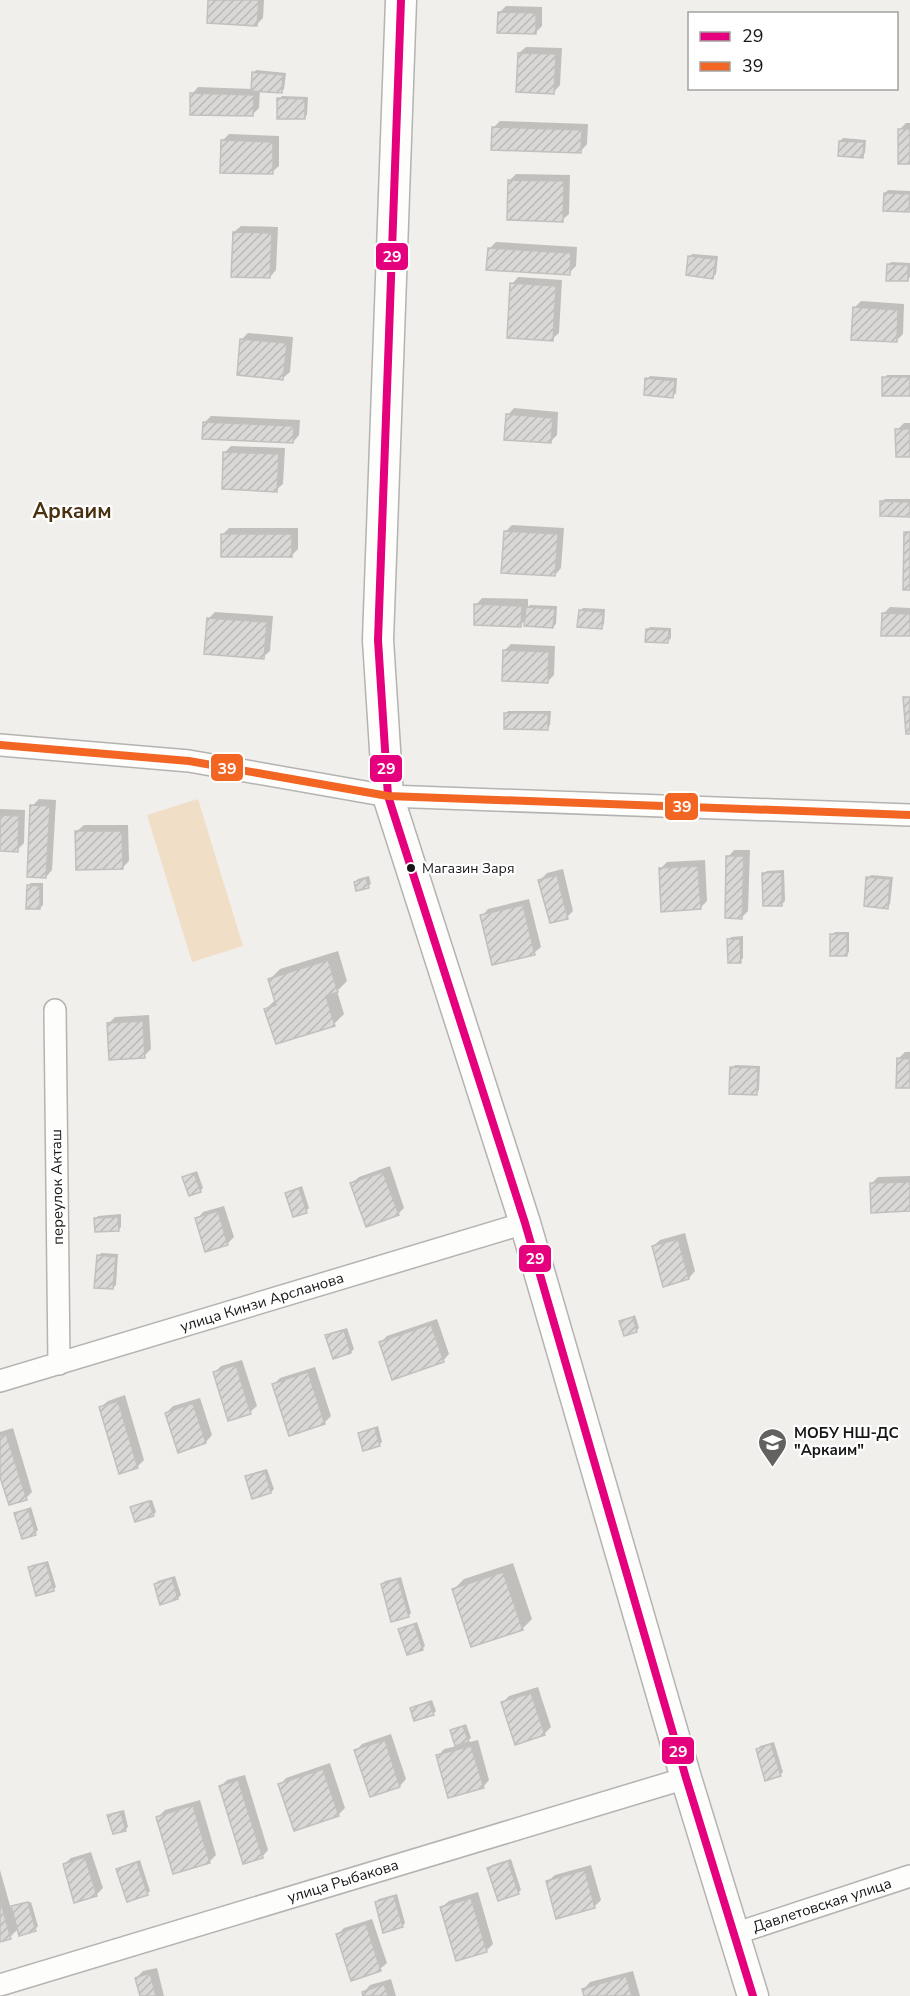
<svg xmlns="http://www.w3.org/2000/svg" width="910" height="1996" viewBox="0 0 910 1996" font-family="'Nunito Sans',sans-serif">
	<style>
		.green { fill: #f1dec7 }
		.shadow { fill: #0003 }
		.building { fill: url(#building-hatch); stroke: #c2c0be; stroke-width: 1.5 }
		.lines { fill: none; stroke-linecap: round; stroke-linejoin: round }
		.minor-casing { stroke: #b4b3b1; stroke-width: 24 }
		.secondary-casing { stroke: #b4b3b1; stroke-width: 33 }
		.minor { stroke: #fdfdfc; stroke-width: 21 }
		.secondary { stroke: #fdfdfc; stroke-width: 30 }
		.bus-1-casing { stroke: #fff; stroke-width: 12 }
		.bus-2-casing { stroke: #fff; stroke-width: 12 }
		.bus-1 { stroke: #e5007d; stroke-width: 8 }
		.bus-2 { stroke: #f26522; stroke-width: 8 }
		.bus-dot { fill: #171615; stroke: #fff; stroke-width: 2 }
		.labels { text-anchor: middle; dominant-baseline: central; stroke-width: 4.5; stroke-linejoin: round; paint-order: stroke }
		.bus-label { font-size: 14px; fill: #171615; stroke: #fff; text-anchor: start }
		.street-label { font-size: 15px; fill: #171615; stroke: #fff }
		.poi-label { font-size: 15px; font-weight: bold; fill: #171615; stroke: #fff; text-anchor: start }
		.district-label { font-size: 21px; font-weight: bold; fill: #4a310f; stroke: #fff }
		.line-badge { stroke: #fff; stroke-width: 2 }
		.badge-label { font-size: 16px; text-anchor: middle; font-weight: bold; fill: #fff }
	</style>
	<defs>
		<pattern id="building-hatch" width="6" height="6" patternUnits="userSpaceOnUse" patternTransform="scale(1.5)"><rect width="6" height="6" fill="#d9d8d6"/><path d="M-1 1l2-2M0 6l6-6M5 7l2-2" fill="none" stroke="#bab9b7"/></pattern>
	</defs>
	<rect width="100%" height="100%" fill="#f1efec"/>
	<!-- green -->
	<path class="green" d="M198,799L243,946L192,962L147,815Z"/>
	<!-- shadow -->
	<path class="shadow" d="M210,0H264L263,18L257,24Z
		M506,6L542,7V26L535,33L499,13Z
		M526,47L562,48L560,85L554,92L519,53Z
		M256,70L286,73L284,89L281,92L260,90L259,108L252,115L192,94L198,87L252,89L254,73Z
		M282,96L308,97L307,115L304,118L279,99Z
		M500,121L588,124L587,144L581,151L493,128Z
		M906,123H910V162L900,129Z
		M229,134L279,136V166L272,172L222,141Z
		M843,138L866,140L865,153L862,156L840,141Z
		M516,174L570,175L569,214L562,220L510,180Z
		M888,190L910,191V209L909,211L885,193Z
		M241,226L278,227L276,270L270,277L234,232Z
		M496,242L577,247L576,266L569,273L489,249Z
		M692,254L718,256L716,274L713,277L689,257Z
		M891,262L910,263V277L907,280L888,265Z
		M518,277L562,280L559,333L552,339L512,284Z
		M861,301L904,304L903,334L896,341L854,308Z
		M248,333L293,337L290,372L283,378L241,340Z
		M887,375H910V395L884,378Z
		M650,376L677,378L676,393L673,396L647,379Z
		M514,408L558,412L557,435L550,442L508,415Z
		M211,416L300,420L299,435L293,442L204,423Z
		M904,423H910V456L897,430Z
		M231,446L285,448L283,484L276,490L225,452Z
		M885,499H910V516L882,501Z
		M512,525L564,528L561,568L555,575L505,532Z
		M229,528H298V549L291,556L222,535Z
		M482,598L528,599V607L530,605L557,606L556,624L553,627L526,620L520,625L476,605Z
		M890,607L910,608V635L883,614Z
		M583,608L605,609L604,624L601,627L580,611Z
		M215,612L273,616L270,651L263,657L209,618Z
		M650,627L671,628V638L668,641L647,630Z
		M511,644L555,646L554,675L547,682L504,651Z
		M508,711H551L550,725L547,728L505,714Z
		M39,799L56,800L52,870L46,877L32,806Z
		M0,809L25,810L24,843L17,850L0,849Z
		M84,825H128L129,861L122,868L77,831Z
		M734,850H750L748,911L742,917L728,857Z
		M705,860L707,901L700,908L661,868L667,862Z
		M563,869L573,911L567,917L540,880L547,873Z
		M784,870L785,901L782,904L764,873L767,871Z
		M871,875L893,877L890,904L887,907L868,878Z
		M369,876L371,884L368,886L355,882L358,879Z
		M31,883H43V905L40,908L28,886Z
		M529,899L541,947L534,953L482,916L488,909Z
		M835,932H849V952L846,955L832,935Z
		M743,936V958L740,961L728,940L731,937Z
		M338,951L347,981L337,991L344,1014L334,1024L266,1009L276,999L270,979L280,969Z
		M149,1015L151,1049L144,1056L108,1024L115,1017Z
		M905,1052H910V1087L898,1059Z
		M735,1065L760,1066L759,1090L756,1093L732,1068Z
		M390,1166L404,1208L398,1214L352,1183L359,1177Z
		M197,1171L203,1188L200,1191L184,1177Z
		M910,1176V1209L871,1184L878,1177Z
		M302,1186L309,1208L306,1211L287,1193Z
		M224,1206L234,1237L227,1244L197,1219L203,1212Z
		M121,1214V1227L118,1230L95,1219L98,1216Z
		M685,1233L695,1271L689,1278L653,1246L660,1240Z
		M101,1253L118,1254L116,1285L113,1288L99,1256Z
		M635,1315L639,1328L636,1331L621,1322Z
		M437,1319L449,1354L443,1361L381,1342L387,1336Z
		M347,1328L354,1349L351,1352L327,1336L330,1333Z
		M242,1360L257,1406L250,1412L215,1372L221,1366Z
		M315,1367L331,1416L324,1423L274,1384L280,1378Z
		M125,1395L144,1460L137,1467L101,1407L108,1401Z
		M200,1398L212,1435L206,1442L166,1413L173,1406Z
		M378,1426L382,1442L379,1445L360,1434L363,1431Z
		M13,1428L32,1492L26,1498L0,1472V1432Z
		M267,1469L274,1489L271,1492L247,1477L250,1474Z
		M152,1500L156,1512L153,1515L132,1508L135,1505Z
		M31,1507L38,1530L35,1533L16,1514Z
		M48,1561L56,1587L53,1590L30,1568L32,1565Z
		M513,1563L532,1619L522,1629L454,1589L464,1579Z
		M175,1576L181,1595L178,1598L155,1584L158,1581Z
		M401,1577L411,1613L408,1616L382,1584L385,1581Z
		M417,1622L425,1646L422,1649L400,1629Z
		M538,1687L551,1727L544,1734L502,1703L509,1696Z
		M432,1700L436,1711L433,1714L411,1709L414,1706Z
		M466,1724L471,1738L465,1743L478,1740L489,1780L483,1787L438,1756L444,1749L457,1746L452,1730Z
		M391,1734L406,1779L400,1786L371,1795L356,1751L362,1744Z
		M774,1742L783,1772L780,1775L758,1749L760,1746Z
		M330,1763L345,1808L338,1815L280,1785L286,1778Z
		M245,1775L268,1850L262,1857L220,1787L227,1780Z
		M200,1800L216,1855L209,1862L158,1817L165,1810Z
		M124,1810L128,1827L125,1830L109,1816L112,1813Z
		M91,1852L103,1888L96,1895L64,1864L71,1858Z
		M511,1859L521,1890L518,1893L489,1868L492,1865Z
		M140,1860L150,1891L147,1894L118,1870L121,1867Z
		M591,1865L601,1900L594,1907L548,1881L555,1875Z
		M0,1870L11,1909L14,1905V1907L31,1902L38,1926L35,1929L19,1928L10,1937L0,1940Z
		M478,1892L493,1944L486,1951L442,1907L449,1901Z
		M397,1894L405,1923L402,1926L376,1902L379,1899Z
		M372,1919L387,1963L380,1969L337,1935L344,1928Z
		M157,1968L164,1996H141L136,1978L143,1971Z
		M633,1971L640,1996H585L584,1989L590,1982Z
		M391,1979L396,1996H365L364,1992L370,1985Z"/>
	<!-- building -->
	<path class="building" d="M208,0H259L257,26L207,23Z
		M498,12L536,13V34L497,33Z
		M518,53L556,54L554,94L516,92Z
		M252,72L283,75L282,93L251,91Z
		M190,93L254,95L253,116L190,115Z
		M277,98L305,99V119H277Z
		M492,127L582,130L581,153L491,150Z
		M898,129H910V164H898Z
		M221,140L273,142V174L220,173Z
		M839,141L864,142L863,158L838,156Z
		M508,180L564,181L563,222L507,220Z
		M884,193L910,194L909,212L883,211Z
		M233,232L272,233L270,278L231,277Z
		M488,248L571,253L570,275L486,270Z
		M688,256L716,259L713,279L686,275Z
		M887,264L908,265V281H886Z
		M510,283L556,286L553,341L507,338Z
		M853,307L898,310L897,342L851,340Z
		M240,339L287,343L283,380L237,375Z
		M882,377H910V396H882Z
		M645,378L675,381L673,398L644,395Z
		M506,414L553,418L551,443L504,440Z
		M203,422L294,426L293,443L202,439Z
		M895,429H910V457H896Z
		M223,452L279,454L277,492L222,489Z
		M880,501L910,502V517L880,516Z
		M504,531L558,534L555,576L501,573Z
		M904,532H910V590H903Z
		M221,534H292V557H221Z
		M474,604L522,606L521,627L474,625Z
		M526,607L555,609L553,628L524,626Z
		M579,610L603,612L602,629L577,627Z
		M882,613L910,614V636H881Z
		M207,618L267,622L264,659L204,654Z
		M646,629L669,630L668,643L645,642Z
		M503,650L549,652L548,683L502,681Z
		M903,697H910V734H906Z
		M504,713H548V730L504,729Z
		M30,805L50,806L46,878L27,877Z
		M0,815L19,816L18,852L0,851Z
		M75,831H122L123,869L76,870Z
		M726,856H744L742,919L725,918Z
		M698,866L701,909L661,912L659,868Z
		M782,872V906H763L762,873Z
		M557,875L568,919L550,923L538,880Z
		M866,877L890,879L888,909L864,906Z
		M366,878L369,888L356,891L354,882Z
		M27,885L40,886V909H26Z
		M523,905L535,955L492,965L480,915Z
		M830,934H847V956H830Z
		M727,939H740L741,963H728Z
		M328,960L338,992L326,996L335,1026L276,1044L264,1009L276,1005L268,979Z
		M143,1021L145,1058L109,1060L107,1023Z
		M897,1058L910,1059V1088H896Z
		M730,1067L758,1068L757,1095L729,1094Z
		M383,1172L399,1215L366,1227L350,1183Z
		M194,1173L201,1192L189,1196L182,1177Z
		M910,1182V1211L871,1213L870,1183Z
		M299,1188L307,1213L293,1217L285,1193Z
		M218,1211L228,1245L205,1252L195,1218Z
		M118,1217L119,1231L95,1232L94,1218Z
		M678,1239L689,1279L663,1287L652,1246Z
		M97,1255L116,1257L113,1289L94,1288Z
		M633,1317L637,1332L624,1336L619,1321Z
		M431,1324L444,1362L392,1380L379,1342Z
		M344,1330L351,1353L333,1359L325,1335Z
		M236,1365L251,1414L228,1421L213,1372Z
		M308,1372L325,1424L289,1436L272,1384Z
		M118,1401L138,1468L119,1474L99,1407Z
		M193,1403L206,1443L178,1453L165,1413Z
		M375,1428L380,1446L363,1451L358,1433Z
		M6,1434L27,1500L9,1505L0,1477V1436Z
		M265,1471L271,1493L252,1499L245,1476Z
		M149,1501L154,1516L135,1522L130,1507Z
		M28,1509L36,1535L22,1539L14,1513Z
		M46,1563L54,1591L36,1596L28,1567Z
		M503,1572L523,1630L471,1647L452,1589Z
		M172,1578L178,1599L160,1605L154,1584Z
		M398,1579L409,1617L391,1622L381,1584Z
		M414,1624L423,1650L407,1655L398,1629Z
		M531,1693L545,1735L515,1745L501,1702Z
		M429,1702L434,1715L414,1721L410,1708Z
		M463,1726L469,1742L455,1746L450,1730Z
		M385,1740L400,1787L370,1797L354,1750Z
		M771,1744L781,1776L765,1781L756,1749Z
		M471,1746L484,1788L448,1798L436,1755Z
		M323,1769L339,1816L294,1831L278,1784Z
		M238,1780L263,1858L243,1864L219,1786Z
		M193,1805L210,1863L173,1874L156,1817Z
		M121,1812L126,1831L113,1834L107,1815Z
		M85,1857L97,1896L74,1903L63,1864Z
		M508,1861L519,1894L498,1901L487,1868Z
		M137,1862L148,1895L127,1902L116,1869Z
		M585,1870L595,1908L556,1919L546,1881Z
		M394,1896L403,1927L383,1933L375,1902Z
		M471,1898L487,1952L456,1961L440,1907Z
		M0,1899L11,1939L0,1942Z
		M28,1902L36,1931L19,1936L11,1906Z
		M366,1924L381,1971L351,1981L336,1934Z
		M150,1973L156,1996H140L135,1978Z
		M626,1976L632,1996H584L582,1989Z
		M384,1984L388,1996H363L362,1992Z"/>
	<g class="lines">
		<defs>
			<path id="minor" d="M0,745L189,761L388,796L910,815
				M55,1010L59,1364
				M0,1381L525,1223
				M734,1934L910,1876
				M0,1985L686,1778"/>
			<path id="secondary" d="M401,0L378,640L388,796L525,1223L686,1778L753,1996"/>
		</defs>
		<!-- minor casing -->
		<use href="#minor" class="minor-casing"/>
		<!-- secondary casing -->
		<use href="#secondary" class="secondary-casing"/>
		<!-- minor -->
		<use href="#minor" class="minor"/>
		<!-- secondary -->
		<use href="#secondary" class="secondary"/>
		<defs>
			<path id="bus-1" d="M401,0L378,640L388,796L525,1223L686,1778L753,1996"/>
			<path id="bus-2" d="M0,745L189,761L388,796L910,815"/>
		</defs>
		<!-- bus-1 casing -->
		<use href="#bus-1" class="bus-1-casing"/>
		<!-- bus-2 casing -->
		<use href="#bus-2" class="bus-2-casing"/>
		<!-- bus-1 -->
		<use href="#bus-1" class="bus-1"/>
		<!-- bus-2 -->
		<use href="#bus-2" class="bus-2"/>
	</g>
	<!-- icons -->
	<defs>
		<symbol id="school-pin" viewBox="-11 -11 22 30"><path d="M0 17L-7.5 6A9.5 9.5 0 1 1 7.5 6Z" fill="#636260" stroke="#fff"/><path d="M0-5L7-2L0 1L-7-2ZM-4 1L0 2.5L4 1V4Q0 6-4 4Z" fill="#fff"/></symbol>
	</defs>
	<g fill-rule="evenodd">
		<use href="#school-pin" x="756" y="1426" width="33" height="45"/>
	</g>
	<!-- markers -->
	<circle class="bus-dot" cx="411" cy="868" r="5"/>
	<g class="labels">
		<!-- bus labels -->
		<g class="bus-label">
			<text x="422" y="868">Магазин Заря</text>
		</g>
		<!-- street labels -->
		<g class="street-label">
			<text transform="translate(57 1187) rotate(-91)">переулок Акташ</text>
			<text transform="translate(262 1302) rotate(-17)">улица Кинзи Арсланова</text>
			<text transform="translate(343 1881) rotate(-17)">улица Рыбакова</text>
			<text transform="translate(822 1905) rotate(-18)">Давлетовская улица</text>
		</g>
		<!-- poi labels -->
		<g class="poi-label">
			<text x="794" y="1433">МОБУ НШ-ДС<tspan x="794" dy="17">"Аркаим"</tspan></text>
		</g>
		<!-- district labels -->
		<g class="district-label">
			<text x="72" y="511">Аркаим</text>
		</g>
	</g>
	<g class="line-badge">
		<rect x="375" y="242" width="34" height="29" rx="6" fill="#e5007d"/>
		<rect x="210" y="753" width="34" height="29" rx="6" fill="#f26522"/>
		<rect x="369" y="754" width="34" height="29" rx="6" fill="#e5007d"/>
		<rect x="664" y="792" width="35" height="29" rx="6" fill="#f26522"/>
		<rect x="518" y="1244" width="34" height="29" rx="6" fill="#e5007d"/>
		<rect x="661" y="1736" width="34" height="29" rx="6" fill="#e5007d"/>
	</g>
	<g class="badge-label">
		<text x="392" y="262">29</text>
		<text x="227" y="774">39</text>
		<text x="386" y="774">29</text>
		<text x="682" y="812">39</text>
		<text x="535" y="1264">29</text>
		<text x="678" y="1757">29</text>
	</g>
	<!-- legend -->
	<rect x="688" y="12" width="210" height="78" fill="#ffffff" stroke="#a2a2a1" stroke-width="1.5"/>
	<rect x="700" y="32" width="30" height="9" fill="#e5007d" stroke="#a2a2a1" stroke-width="1.5"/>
	<text x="742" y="42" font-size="18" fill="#171615">29</text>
	<rect x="700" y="62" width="30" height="9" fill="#f26522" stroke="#a2a2a1" stroke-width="1.5"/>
	<text x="742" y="72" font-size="18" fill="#171615">39</text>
</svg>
